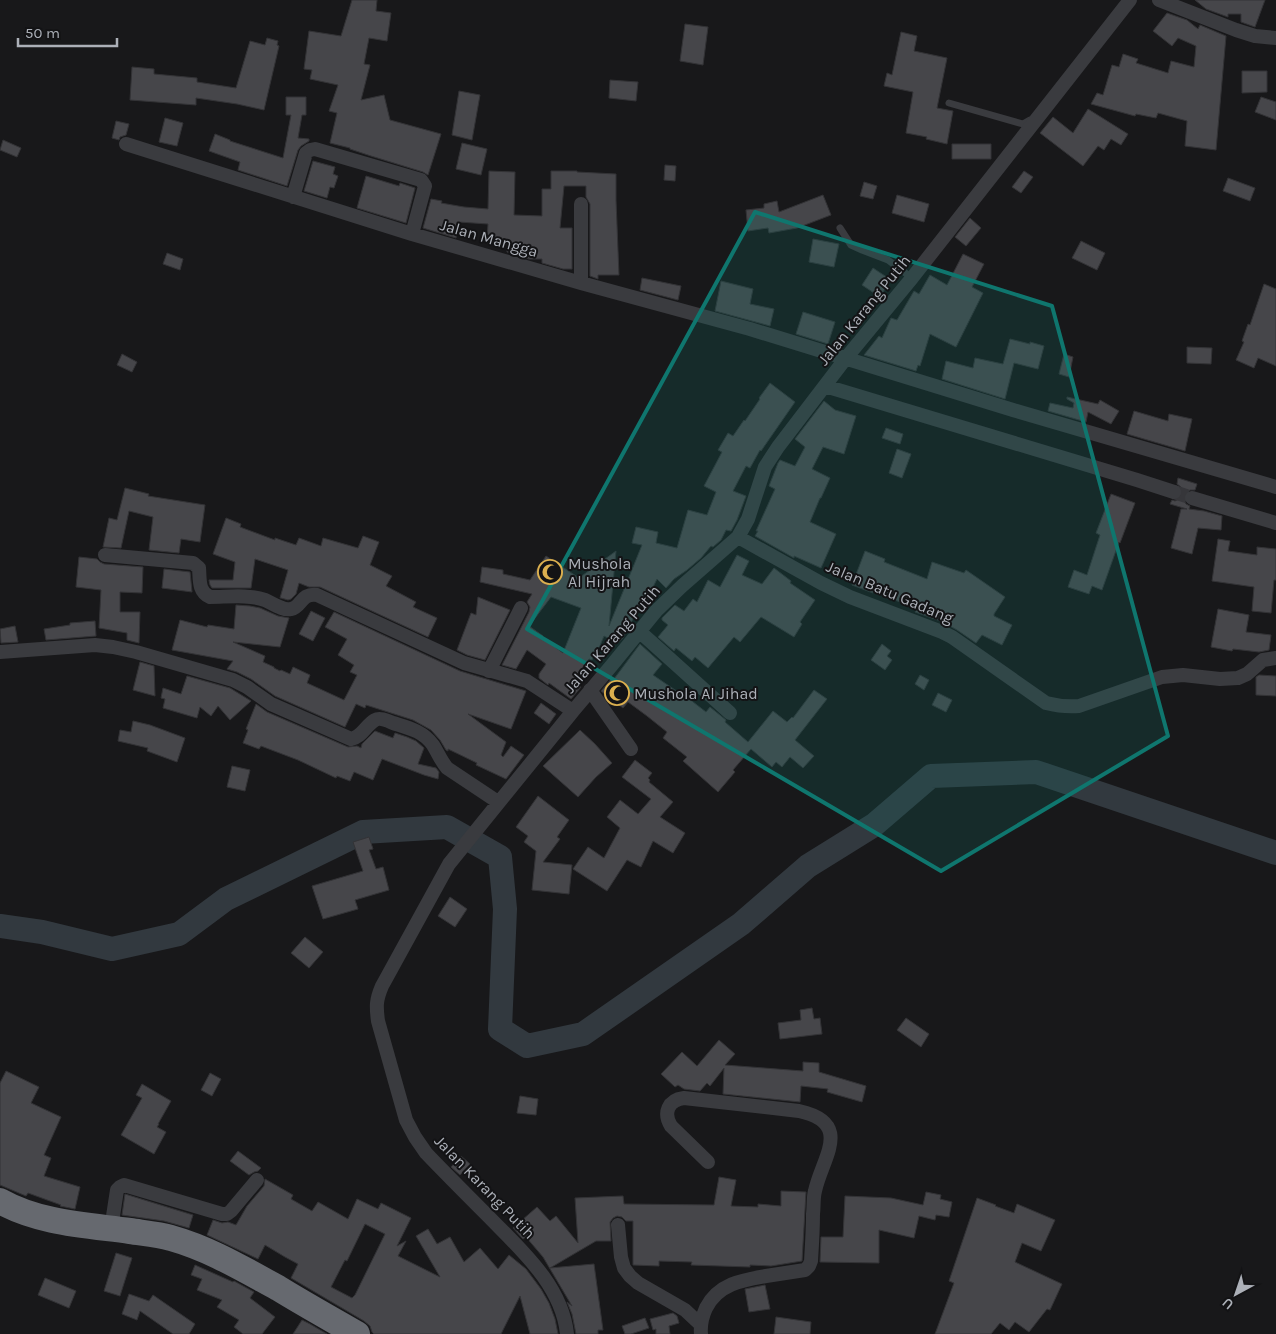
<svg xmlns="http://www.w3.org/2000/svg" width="1276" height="1334" viewBox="0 0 1276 1334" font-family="Karla,sans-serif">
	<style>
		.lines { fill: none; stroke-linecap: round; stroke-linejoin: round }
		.river { stroke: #32393f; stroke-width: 24 }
		.building { fill: #46464a; stroke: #333336; fill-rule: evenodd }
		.street-tunnel { stroke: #36363a; stroke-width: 14; stroke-dasharray: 14 7; stroke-linecap: butt }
		.lane { stroke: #3a3b3f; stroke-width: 7 }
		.street { stroke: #3a3b3f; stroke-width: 14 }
		.highway { stroke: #66696f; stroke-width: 26 }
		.marked { fill: #0f766e; fill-opacity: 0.2; stroke: #0f766e; stroke-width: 4; stroke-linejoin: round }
		.labels { text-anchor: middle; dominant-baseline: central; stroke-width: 4; stroke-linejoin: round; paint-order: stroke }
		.street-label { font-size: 16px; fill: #acb0b8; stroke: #131315 }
		.poi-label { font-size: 16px; fill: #acb0b8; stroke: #131315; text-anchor: start }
	</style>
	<rect width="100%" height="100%" fill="#18181a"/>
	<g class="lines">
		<!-- river -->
		<path class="river" d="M0,926L42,932L112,949L179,934L226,899L363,832L447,827L500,857L505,909L500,1029L527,1046L583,1034L741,924L808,866L874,825L931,776L1036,772L1276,853"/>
	</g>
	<!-- building -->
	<path class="building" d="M352,0H377L376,11L391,13L387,41L369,38L364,64L370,65L361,100L384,95L390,120L441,134L428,175L423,172L371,156L350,149V148L330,143L337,113L329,111L338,85L310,79L312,70L304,69L309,31L341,36Z
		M1195,0H1265L1255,27L1241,22V14H1228V17L1206,9Z
		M1167,13L1187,20L1198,29L1200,25L1226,36L1216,150L1185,146L1187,121L1158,113L1156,118L1136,114L1135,116L1091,104L1097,93L1103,95L1112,65L1119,67L1123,54L1138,59L1136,63L1168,73L1171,61L1194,67L1196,46L1178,38L1172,46L1153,31Z
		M685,24L708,27L703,65L680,61Z
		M901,32L917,36L914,51L947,58L937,108L953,111L947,144L926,139L927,137L906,133L913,92L884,86L887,73L892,75Z
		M267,38L278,41L277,45L279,46L264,110L237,104L196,98V105L130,100L132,67L154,69V74L197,78V82L236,88L250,41L265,45Z
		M1242,71H1267V92L1242,93Z
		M610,80L638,82L636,101L609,98Z
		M459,91L480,95L472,140L452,135Z
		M286,97H306V115H302L298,138L309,139V141L301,146L298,150L287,186L238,170L240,162L209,151L215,134L230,140V141L283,158L291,115H286Z
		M1261,97L1276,102V120L1255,112Z
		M1088,109L1128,134L1121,145L1111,139L1104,150L1098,146L1083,166L1040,133L1053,117L1073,133Z
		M165,118L183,123L177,146L159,142Z
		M116,121L129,124L126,135L120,137L119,140L112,138Z
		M3,140L21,148L17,157L0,150Z
		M462,143L487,149L481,175L456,169Z
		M952,144H991V159H952Z
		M313,161L335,167L333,174L338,176L334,188L330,187L327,198L304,191Z
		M665,165L676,166L675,181L664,180Z
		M489,171L515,172L514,215L542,216V189H551V171H577V172L616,174V200L619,275H598V279L590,276V204L586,197V186H564L560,228H572V269H563L542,263V259H529L507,252V245L487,243L488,224L459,222L456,238L423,228L431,199L442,201L441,203L464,207L488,209Z
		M1024,171L1033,177L1021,193L1012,187Z
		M366,176L399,186L400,183L415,188L406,223L357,208Z
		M1228,178L1255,188L1250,201L1223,191Z
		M864,182L877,186L873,199L860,196Z
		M823,195L831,215L797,228L769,233L768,228L748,231L746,210L764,208V204L777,201L779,212Z
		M897,195L929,204L924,222L892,213Z
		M970,218L981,228L966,246L955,237Z
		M813,239L839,244L834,267L809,262Z
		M1081,241L1105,253L1097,270L1072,258Z
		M167,253L183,259L180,270L163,264Z
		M963,254L984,264L972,287L983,293L956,347L930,334L920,366L918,365L916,371L864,355L879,336L882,338L891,318L897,320L914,291L919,294L930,275L947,285Z
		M873,268L891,280L881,295H877L862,285Z
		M642,278L681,286L678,300L640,290Z
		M721,281L753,289L750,304L774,309L770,326L715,311Z
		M1264,284L1276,289V366L1258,358L1254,368L1236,360L1244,342L1242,341L1248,324L1250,325Z
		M803,312L835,322L828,344L796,334Z
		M1010,339L1030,344V342L1044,346L1038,369L1014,363L1005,399L942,379L946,361L973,368L975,358L1003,364Z
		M1187,347L1212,348L1211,364L1187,363Z
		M122,354L137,362L132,372L117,365Z
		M1064,354L1073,357L1069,377L1059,374Z
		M770,383L795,402L761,451L760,450L750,468L746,466L733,491L746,496L737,520L731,531L726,530L721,540L713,547L711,546L701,558L687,570L674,579L666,588L657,579L645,603L642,602L623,638L618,643L604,636L599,648L598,647L592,660L589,659L573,680L581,687L571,699L549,683L548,685L539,678V674L546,664L527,650L516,669L502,665L529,612L530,607L527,602L532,594L480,582L482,567L503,570V574L530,580L546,556L579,578L616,551L609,626L642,545L632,543L636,527L658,532L656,543L677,548L688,510L707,515L716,492L704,486L722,452L718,450L728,433L733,436L744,420L745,421L760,399L759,398ZM551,597L581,608L563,653L542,637L543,636L529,626Z
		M1067,397L1098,404L1100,400L1119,411L1111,424L1088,412L1086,422L1048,411L1050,403L1073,408L1074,403L1067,399Z
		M824,401L835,410L856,416L844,454L823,447L812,469L830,478L821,498H820L810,522L836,534L821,568L794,556V558L755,536L758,531H756L775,489L769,486L778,463L780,460L795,466L805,447L795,439Z
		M1134,411L1168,421L1169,414L1192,419L1185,451L1127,434Z
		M886,428L903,434L900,444L882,438Z
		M897,449L911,454L902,478L889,473Z
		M1178,478L1197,484L1195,490H1190L1184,495V500L1186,504L1190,506L1189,509L1204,511L1222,516L1221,530L1198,528L1192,554L1171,548L1181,509H1187L1170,504L1172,500L1175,501L1179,499L1182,494L1181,487L1177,484Z
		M125,488L149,494L148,496L205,505L200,542L181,539L179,553L149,550L153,517L129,511L121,548L103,547L109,518L117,520Z
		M1111,494L1135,503L1120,543L1119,542L1102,590L1092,586L1089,594L1068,587L1074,570L1087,575L1100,535L1096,533Z
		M226,518L241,524L240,527L275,540V538L296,545L299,538L321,546L323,538L358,548L363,536L379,542L370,565L392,576L386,586L416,602L413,607L437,618L428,637L320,587H309L299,583L296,594L291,599L288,600L281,598H280L288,570L255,559L251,588H212L210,585L209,580H233L235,562L213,554Z
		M1218,539L1230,541L1228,551L1257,555V547L1276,549V580H1274L1271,613L1252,611L1254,587L1212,581Z
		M865,551L885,559L884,562L927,579L932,562L964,573L966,570L1005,597L994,614V616L1012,625L1002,645L982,635L976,643L957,630L948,625L949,624L915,612L917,609L873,591V593L852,585Z
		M737,555L749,561L742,575L762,584L774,568L791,581L790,583L815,600L800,622L802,624L794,637L761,617L740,642L734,637L708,668L695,657L692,661L676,648L674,651L658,637L668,625L662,620V618L675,605L684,611L693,599L697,602L708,580L720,587Z
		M79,557L97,559L100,562L104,564L143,567L142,593L120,592V612H140L139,643L127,640V633L99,628L101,590L76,587Z
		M164,569L190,572L192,592L162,588Z
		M478,597L510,610L485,660L467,655L457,650L471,613L476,615Z
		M236,605L250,606L260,608L278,616L289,618L280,647L233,642L265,656L263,662L274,667V668L280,671L281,670L290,674L293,667L310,675L307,683L344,700L357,675L350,672L354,665L338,655L347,639L325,627L334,612L460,671L526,691L511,729L468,714L506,742L501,755L503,757L511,746L524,755L506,779L476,765L477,763L448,749V751L446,750L440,740L431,730L413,720L366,705L365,708L356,704L345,727L275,696L251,679L237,672L227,669L233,661L172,650L180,620L207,627L208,625L234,629Z
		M1218,609L1249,615L1246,632L1271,635L1269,650L1259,652L1233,649L1232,651L1211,647Z
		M311,611L325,618L313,641L299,634Z
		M95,621L96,636L46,640L44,629L70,625V623Z
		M15,626L18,642L1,643L0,629Z
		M640,644L662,664L653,675L678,692L679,691L706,712L710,707L726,720L725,722L748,742L773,711L787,722L792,717L793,718L814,690L827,699L795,740L814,756L803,768L790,757L782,767L776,762L772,767L751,749L733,770L735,772L718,792L683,761L687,757L663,738L667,732L647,716L628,702L623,708L601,691L612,678L614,679Z
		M882,644L891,651L887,656L892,660L885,670L871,660Z
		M140,662L154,666L155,696L133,690Z
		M920,675L929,680L924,690L915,684Z
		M1259,675L1276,676V696L1256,695V677Z
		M187,676L230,688L251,701L230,720L218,706L211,716L200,707L197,718L163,708L165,699L161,698L163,688L181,694Z
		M938,693L952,700L946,712L932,705Z
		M541,703L556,714L549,724L534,713Z
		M256,704L267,712L348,747L357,746L361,748L362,744L375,731L393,738L395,733L407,737L416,741L424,748L418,764L436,768L439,772L438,779L424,775L382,759L373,780L354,772L350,781L337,776L336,778L298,760L261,746L259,749L243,743L248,730L246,729Z
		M133,721L150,725L185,738L177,762L147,751L148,748L118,741L120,730L131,732Z
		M580,730L595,744L612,763L596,777L578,797L543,766Z
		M635,760L652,773L648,778L650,780L649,782L673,802L660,817L685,833L673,853L653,841L641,867L627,860L607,891L573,869L588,847L604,858L620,828L607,817L620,800L638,814L651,799L622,777Z
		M232,766L250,770L245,791L227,787Z
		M538,796L569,820L557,837L560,839L543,862L572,865L569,894L532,890L536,851L524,842L528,836L516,827Z
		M369,837L373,849L369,850L376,869L383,867L389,890L355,900L358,909L323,919L312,886L363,871L353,842Z
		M450,897L467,909L455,927L438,916Z
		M305,937L323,952L309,968L291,953Z
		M812,1008L814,1019L820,1018L822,1034L780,1039L778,1023L801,1020L800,1010Z
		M906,1018L929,1034L921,1047L897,1030Z
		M719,1040L735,1054L725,1065L803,1071V1062L819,1063V1072L866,1086L862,1102L827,1092L828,1089L801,1086L800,1102L723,1094L724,1068L710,1086L707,1083L700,1091L684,1089L678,1085L675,1087L661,1074L682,1052L697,1066Z
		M6,1071L39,1087L31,1103L61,1117L44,1155L51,1158L44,1176L80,1187L75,1209L60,1206L61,1205L28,1193L26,1196L0,1185V1083Z
		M210,1073L221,1079L212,1096L201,1090Z
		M142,1084L171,1101L158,1124H159L157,1127L166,1132L154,1154L121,1135L142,1098L136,1095Z
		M520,1096L538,1099L536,1115L517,1113Z
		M238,1151L261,1168L258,1171L254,1172L249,1175L230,1161Z
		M461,1156L470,1164L460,1175L451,1167Z
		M719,1177L736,1180L731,1206L758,1207V1204L781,1206V1191L806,1192L802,1261L771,1266L750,1265V1267L691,1265L692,1262L659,1261V1266L633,1265V1221H626L622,1217L617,1216L613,1218L610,1222L611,1241H596L550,1268L594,1264L603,1330H598V1334H576L572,1314L567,1302L572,1306L543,1257L526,1237L523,1239L513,1228L537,1207L550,1221L556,1216L578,1243L575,1198L623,1196L624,1204L714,1205Z
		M265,1179L293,1195L291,1199L312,1211L318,1202L348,1219L357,1199L378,1209L381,1203L411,1218L397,1246L406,1241L398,1256L440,1277L416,1236L428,1229L437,1244L450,1237L464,1262L480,1248L498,1269L509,1255L526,1269L541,1289L549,1303L555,1319L558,1334H530L520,1296L501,1334H374L372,1332L370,1326L364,1321L291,1278L298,1264L285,1257L265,1245L258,1259L207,1235L213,1220L222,1223L228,1222L236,1225L247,1206L264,1186ZM365,1224L385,1234L355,1295L352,1298L331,1287L345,1260L347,1261Z
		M926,1192L941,1195L940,1199L952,1202L949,1217L936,1215L935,1220L919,1216L914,1238L879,1230V1263L820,1262L821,1237H843L845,1196L891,1198L923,1205Z
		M125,1194L193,1215L189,1228L164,1221L122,1215Z
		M977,1198L996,1205L995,1206L1014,1213L1017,1204L1055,1220L1041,1251L1022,1243L1015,1262L1062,1284L1050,1310L1047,1309L1029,1332L1015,1322L1009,1330L1000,1323L991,1334H935L954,1283L949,1281Z
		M116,1253L132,1258L120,1296L104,1291Z
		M195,1265L233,1282L234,1281L254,1292L250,1298L275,1317L262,1334H243L234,1327L239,1320L217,1307L222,1300L197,1290L202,1279L191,1275Z
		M45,1278L76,1291L69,1308L38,1295Z
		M765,1285L770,1309L749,1312L745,1289Z
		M129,1294L149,1301L153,1295L195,1324L189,1334H173L140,1311L137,1320L122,1314Z
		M673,1313L677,1316L679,1323L669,1326L670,1334H656V1329L653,1330L650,1319Z
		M776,1317L811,1322L810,1334H774Z
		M645,1318L649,1328L631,1334H625L622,1326Z
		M302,1320L310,1324L327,1334H293Z"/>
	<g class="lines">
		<!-- street-tunnel -->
		<path class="street-tunnel" d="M1174,492L1192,498"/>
		<!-- lane -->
		<path class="lane" d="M949,103L1023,124L1030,120L1033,121
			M840,228L851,245L862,250L888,260L912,278"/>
		<!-- street -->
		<path class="street" d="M1159,0L1236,30L1255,36L1276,38
			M126,144L412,234L581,283L750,329L1013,410L1276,487
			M293,197L306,153L310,150L315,149L421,180L425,186L412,234
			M581,204V283
			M825,386L1137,480L1174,492
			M1192,498L1276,523
			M738,537L821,583L850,597L942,632L952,637L1046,703C1058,706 1067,707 1079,706L1162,677L1183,675L1220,679L1238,678L1247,674L1263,660L1276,658
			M105,555L193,563L199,568C200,579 198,592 210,597C228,597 247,594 265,600C272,603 283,611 291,609C302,607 300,593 317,595L464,663L527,681L573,711
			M639,631L730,713
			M0,652L95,645L113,647L136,652L233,680L247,687L271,704L351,739C362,737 365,726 375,720C380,717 388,721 393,723C409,728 423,731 433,745C438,753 441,761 447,768L498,802
			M489,671L521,608
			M590,690L631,749
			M618,1225L621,1257L624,1268L630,1276L638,1283L685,1310L700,1324
			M111,1229L117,1190L120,1187L124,1185L222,1214H227L231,1211L257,1180
			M567,1334C562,1285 520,1249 488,1216C467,1195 447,1175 426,1153L415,1137L406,1120L378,1021C376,1006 376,1000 382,986L449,864L573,711L612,665L656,611L682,586L738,537L748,519L765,467L778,447L846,358L912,278L1130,0
			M701,1334C700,1324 702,1317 706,1308C718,1284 742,1280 766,1276C779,1274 792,1272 805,1270L809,1266L811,1261C812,1245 813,1230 813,1214C814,1207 813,1198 815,1191C822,1158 854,1123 799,1111L684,1098C668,1100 663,1113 671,1126L708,1162"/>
		<!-- highway -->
		<path class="highway" d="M0,1201C39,1223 86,1225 130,1231C143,1233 158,1234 171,1238C210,1249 243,1269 278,1288C304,1304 331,1319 357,1334"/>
	</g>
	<!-- marked area -->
	<path class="marked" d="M755,212L1052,306L1168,736L941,871L527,629Z"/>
	<!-- icons -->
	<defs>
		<symbol id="mosque-ring" viewBox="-11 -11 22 22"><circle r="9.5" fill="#131315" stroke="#dcb04f" stroke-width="1.5"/><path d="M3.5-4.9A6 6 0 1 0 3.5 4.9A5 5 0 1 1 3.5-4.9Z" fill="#dcb04f"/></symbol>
	</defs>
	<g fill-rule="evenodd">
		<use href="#mosque-ring" x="536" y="558" width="28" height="28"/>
		<use href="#mosque-ring" x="603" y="679" width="28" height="28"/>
	</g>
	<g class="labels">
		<!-- street labels -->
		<g class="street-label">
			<text transform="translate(489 238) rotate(16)">Jalan Mangga</text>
			<text transform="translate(864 310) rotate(-51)">Jalan Karang Putih</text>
			<text transform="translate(890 592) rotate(23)">Jalan Batu Gadang</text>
			<text transform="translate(612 639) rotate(-49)">Jalan Karang Putih</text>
			<text transform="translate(485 1187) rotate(46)">Jalan Karang Putih</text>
		</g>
		<!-- poi labels -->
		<g class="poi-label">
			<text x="568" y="563">Mushola<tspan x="568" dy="18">Al Hijrah</tspan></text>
			<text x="634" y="693">Mushola Al Jihad</text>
		</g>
	</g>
	<!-- north arrow -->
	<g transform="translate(1236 1294) rotate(220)" stroke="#131315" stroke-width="4" paint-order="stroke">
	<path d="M0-4L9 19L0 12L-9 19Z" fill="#acb0b8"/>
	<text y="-8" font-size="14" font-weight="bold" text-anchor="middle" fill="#acb0b8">U</text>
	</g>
	<!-- scale -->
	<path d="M18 38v8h99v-8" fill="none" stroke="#acb0b8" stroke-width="2.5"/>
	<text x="25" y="38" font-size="15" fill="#acb0b8" stroke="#131315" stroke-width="4" paint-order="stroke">50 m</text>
</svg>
